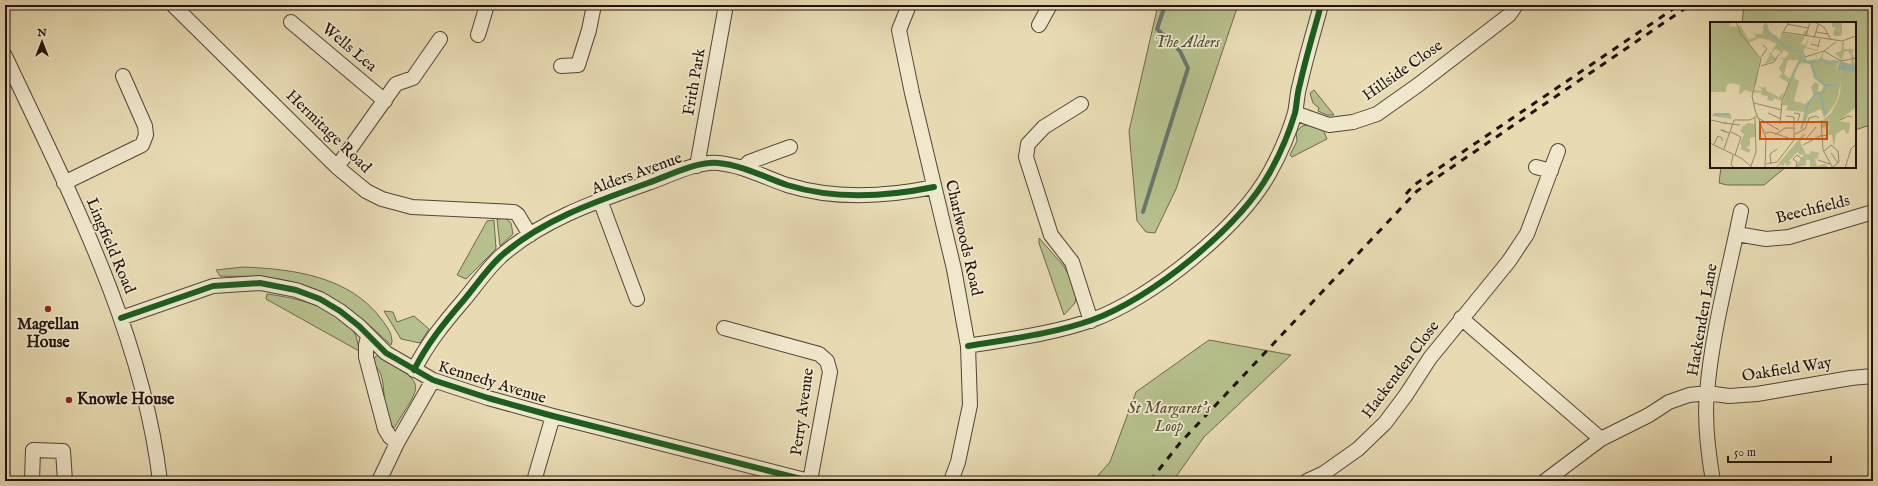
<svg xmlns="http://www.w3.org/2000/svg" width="1878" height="486" viewBox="0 0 1878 486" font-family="'IM FELL English',serif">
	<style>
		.green { fill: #b6c08c; stroke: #6c694c }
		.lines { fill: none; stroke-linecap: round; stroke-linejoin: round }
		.stream { stroke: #68776e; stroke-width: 4 }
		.minor-casing { stroke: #534436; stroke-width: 16 }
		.minor { stroke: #f0e8cd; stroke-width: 14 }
		.rail { stroke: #21120d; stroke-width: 3; stroke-dasharray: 7 7; stroke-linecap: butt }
		.cycleway-casing { stroke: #f0e8cd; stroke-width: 8 }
		.cycleway { stroke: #1b5e20; stroke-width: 6 }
		.poi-dot { fill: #8f2418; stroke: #f0e8cd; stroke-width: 1.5 }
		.labels { text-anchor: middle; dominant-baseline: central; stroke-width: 3.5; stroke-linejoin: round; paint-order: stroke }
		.park-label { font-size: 16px; font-style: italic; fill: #554f39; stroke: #f0e8cd }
		.street-label { font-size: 16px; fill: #21120d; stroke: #f0e8cd }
		.poi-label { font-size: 16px; font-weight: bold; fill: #21120d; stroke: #f0e8cd }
		.inset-river { fill: none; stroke: #97bbae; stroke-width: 2 }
		.inset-road { fill: none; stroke: #988b70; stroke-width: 1 }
		.view { fill: #d4520c; fill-opacity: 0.15; stroke: #d4520c; stroke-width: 2 }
		.inset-edge { fill: none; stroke: #21120d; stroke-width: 2 }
	</style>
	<rect width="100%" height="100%" fill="#e8dbb2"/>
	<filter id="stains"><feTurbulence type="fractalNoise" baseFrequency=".005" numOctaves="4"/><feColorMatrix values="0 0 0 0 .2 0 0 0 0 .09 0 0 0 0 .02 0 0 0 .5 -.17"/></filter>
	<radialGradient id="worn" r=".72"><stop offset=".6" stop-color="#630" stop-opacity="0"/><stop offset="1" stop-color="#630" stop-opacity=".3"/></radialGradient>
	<!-- green -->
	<path class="green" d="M1158,5H1238L1176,189L1155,233L1146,232L1137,221L1129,131Z
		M1744,5H1873V124L1855,130V23H1742Z
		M1314,90L1334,115H1327L1318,111L1319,108L1313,103L1310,93Z
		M1311,124L1321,125L1327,139L1292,157L1290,155L1297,141L1296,132L1302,126Z
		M1721,167H1786L1764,185H1727L1719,183Z
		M505,218L511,223L513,234L500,246L497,219Z
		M494,220L496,249L466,279L457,275L487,221Z
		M1039,238L1063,265L1077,289L1075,303L1064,315L1039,243Z
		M243,267C293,269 350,276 382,320C387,327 392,333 392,342L391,345C352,309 327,286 272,278C255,275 238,277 220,276L216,270Z
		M267,294C297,298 333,306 353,331C357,335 358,345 359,351L266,299Z
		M384,311L393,312L397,322L414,316L429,329L420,343L401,339Z
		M1209,340L1291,355L1204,437L1173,481H1093L1110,462L1136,392Z
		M379,355C427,386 423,381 394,428C382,417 386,390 381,375C380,370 375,367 373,361L375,357Z"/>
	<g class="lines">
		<!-- stream -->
		<path class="stream" d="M1143,212L1188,68L1180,51L1157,29L1165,5"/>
		<defs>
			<path id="minor" d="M173,5L337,167L366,191L382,199L412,207L514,212L518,215L530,235
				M909,5L899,30L912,93L954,269L968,346L970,405L958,462L951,481
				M291,22L385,101
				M1039,25L1050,5
				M478,35L487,5
				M5,56C69,192 142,330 160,481
				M561,66L578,65L589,30L594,5
				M1081,104L1044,127L1028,144L1026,157L1051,235L1072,262L1091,321
				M1295,113L1329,125L1353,122L1377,114L1418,85L1509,15L1516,5
				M697,166L726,5
				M337,167L396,84L413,78L440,39
				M1536,167L1551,171
				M743,168L749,162L790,147
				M64,183L142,145L146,135L145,126L123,76
				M600,200L637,299
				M1737,234L1766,239L1789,237L1873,212
				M121,318L213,286L260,283L296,290L320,299L340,311L359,326L386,353L433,380L488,398L553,416L809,481
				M1461,318L1601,439
				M724,328L819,354L827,361L830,372L810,481
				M368,337L366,345V357L385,429L390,437L397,443
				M968,346C1009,339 1053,334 1092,320C1151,299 1240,227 1270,172C1280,154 1289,133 1295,113C1297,104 1297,93 1300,84C1306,57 1314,31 1321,5
				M414,370C427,344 444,323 463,301C475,287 486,270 500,257C541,220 597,201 648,183C668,176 697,161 718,163C742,165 764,177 787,185C835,200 885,197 934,187
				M32,481L33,450L63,451L65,481
				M379,481L397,443L433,380
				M534,481L553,416
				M1307,481L1324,473L1358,449L1385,423L1406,395L1430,358L1509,261L1527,234L1558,151
				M1545,481L1601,439L1649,415L1669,402L1689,395L1707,393L1729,396L1757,394L1851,378L1873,376
				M1713,481C1708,452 1704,422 1707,393C1712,331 1729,271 1741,211"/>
		</defs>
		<!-- minor casing -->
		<use href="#minor" class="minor-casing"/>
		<!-- minor -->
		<use href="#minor" class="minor"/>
		<!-- rail -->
		<path class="rail" d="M1406,194L1414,185L1679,5
			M1150,481L1180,443L1417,191L1690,5"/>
		<defs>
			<path id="cycleway" d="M121,318L213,286L260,283L296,290L320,299L340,311L359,326L386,353L433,380L488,398L553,416L809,481
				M968,346C1009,339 1053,334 1092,320C1151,299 1240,227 1270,172C1280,154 1289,133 1295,113C1297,104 1297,93 1300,84C1306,57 1314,31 1321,5
				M414,370C427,344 444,323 463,301C475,287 486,270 500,257C541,220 597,201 648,183C668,176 697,161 718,163C742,165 764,177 787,185C835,200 885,197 934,187"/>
		</defs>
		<!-- cycleway casing -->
		<use href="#cycleway" class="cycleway-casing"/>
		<!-- cycleway -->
		<use href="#cycleway" class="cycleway"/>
	</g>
	<!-- markers -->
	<g class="poi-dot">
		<circle cx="48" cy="309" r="4"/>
		<circle cx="69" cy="400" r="4"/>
	</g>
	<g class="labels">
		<!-- park labels -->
		<g class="park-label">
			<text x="1187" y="43">The Alders</text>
			<text x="1169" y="409">St Margaret's<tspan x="1169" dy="18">Loop</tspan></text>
		</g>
		<!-- street labels -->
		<g class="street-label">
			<text transform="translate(349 48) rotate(40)">Wells Lea</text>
			<text transform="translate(1403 71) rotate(-35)">Hillside Close</text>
			<text transform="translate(695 82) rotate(-80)">Frith Park</text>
			<text transform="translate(328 132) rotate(44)">Hermitage Road</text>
			<text transform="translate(637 174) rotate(-20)">Alders Avenue</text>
			<text transform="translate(1813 210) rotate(-14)">Beechfields</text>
			<text transform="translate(963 238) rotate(77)">Charlwoods Road</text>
			<text transform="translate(110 246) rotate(67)">Lingfield Road</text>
			<text transform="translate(1703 320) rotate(-80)">Hackenden Lane</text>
			<text transform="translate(1401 370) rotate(-53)">Hackenden Close</text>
			<text transform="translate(1787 370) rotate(-9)">Oakfield Way</text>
			<text transform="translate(492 383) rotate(17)">Kennedy Avenue</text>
			<text transform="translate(803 412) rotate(-82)">Perry Avenue</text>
		</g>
		<!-- poi labels -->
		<g class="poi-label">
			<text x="48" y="325">Magellan<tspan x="48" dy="18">House</tspan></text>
			<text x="77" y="400" text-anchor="start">Knowle House</text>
		</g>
	</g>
	<!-- overview -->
	<g transform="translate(1710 22)">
		<rect width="146" height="146" fill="#e8dbb2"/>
		<path d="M0,0H21L19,4L27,5L30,3L39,18L46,15L44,12H52L55,2L58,3L59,11L67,14L69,18L72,11L93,14L94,9H98L91,22L95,23L99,15L96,25L107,28L109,20V24H112L109,25L107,29L95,26L92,33L95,34V39L106,37V33L103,34L107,33L106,38H109L113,30L114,29L112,37L128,40L126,47H131V55L132,47L146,48V85L129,99L140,101L139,110L136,112L134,107L126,112L124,125L122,113H118L119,104L112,106V99L121,91L128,78L130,71L131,59L127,78L120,89L114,96L111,87L99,92L91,108L94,90L76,88L78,83H72L79,61L69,55L72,51L67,44L69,46L74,38L69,35L75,36L79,31L74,28L70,33V29L65,27L61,32L67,37L54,42L60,33L58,31H61L66,22L59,18L49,16L39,21L50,37L46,63L53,66L55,64L57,69L69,75L74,70L72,79L64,76L63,79L57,78L58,74L51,73V70L43,71L44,68L51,69L52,67L44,62L42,70L35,68L29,73L30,63L21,61L17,63L16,70H0ZM78,38H89L80,57L74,52ZM93,40L91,45L94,41L100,42L104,56L113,64L112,68L108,70L109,62L105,60L101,65L104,74L95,82L84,79L89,59L84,56L87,44ZM132,0V19V10L131,14H124L123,9L126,6L122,5V1ZM132,20H134V27H144L142,32L146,37L142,42L145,40V44L141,43V33L138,29L134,30V39L133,30L132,39L125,31L131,29ZM4,91H20L22,97L2,94ZM38,101L45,102V115L40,116V124L36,125L41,128L39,131L30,127L32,124L30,122L34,112L30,109L33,104ZM93,112H96L90,120L96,132H100V129L110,131L107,134L109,136L105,137L107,144L115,142L119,146H100V138H96V143L85,146L94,132L90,133L87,130L79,139L82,141L77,144L75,140L73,146V142L71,146L72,142L65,146Z" fill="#b6c08c" fill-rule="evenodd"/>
		<path d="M130,39L146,44V48L145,50L127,47Z" fill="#97bbae"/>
		<path class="inset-river" d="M56,0L54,6L77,26L79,24L81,28L92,30L95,34M95,36V39L100,41L112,37L119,42L123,39L129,40M101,41L106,55L115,63H127M79,61L92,34M111,72L115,92M4,92H19M95,93L97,84L106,71H113L116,63M91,107L95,94"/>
		<path class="inset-road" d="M26,0L31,12L51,37L42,74L45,88L56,116L55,146M104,0L114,5L121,18M77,2L98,6M73,10L132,19L146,14M106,10L118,12M72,12L79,0M96,14L100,0M104,16L108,3M101,22L108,24L110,17M114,29L131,39L146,36M51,35L57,27L53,23M95,35L114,29L126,20M51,44L64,40L69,32M44,81L72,88M58,91L71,97M84,91L90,92L87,101M48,96L69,108M1,98L14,101M111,98L113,128L123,146M130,98L138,94L142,95M17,101H14L30,103M70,102L72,79L79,61M15,109L11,108L19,111M21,110L31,115L25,133M55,111L61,110L84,118M85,112L95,107L99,96L106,94L109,96M65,113L75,106H84M95,118L106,105M0,121L31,136L43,146M4,122L8,114L12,116V119M93,123L110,114L118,113M14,127L24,98H40L47,94M114,129L121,123L128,129L129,140L123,145M121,131L128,141M23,133L21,143L25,146M108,138L120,142M56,142L67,140L84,118V95L76,94M61,142L60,132L67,127M41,144L46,130L45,96M86,146L87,140L83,137L87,133L92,137M135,146L141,127L146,122"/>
		<path class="view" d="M50,100H117V117H50Z"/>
		<rect width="146" height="146" class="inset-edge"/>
	</g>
	<!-- margin -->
	<rect width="1878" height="486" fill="none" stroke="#e8dbb2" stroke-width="20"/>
	<rect x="6" y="6" width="1866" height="474" fill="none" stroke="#21120d" stroke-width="2"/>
	<rect x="10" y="10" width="1858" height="466" fill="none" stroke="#21120d"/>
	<!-- north arrow -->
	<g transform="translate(42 42)" stroke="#f0e8cd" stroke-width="3" paint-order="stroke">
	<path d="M0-3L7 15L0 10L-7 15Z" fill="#21120d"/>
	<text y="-6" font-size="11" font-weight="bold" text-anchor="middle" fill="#21120d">N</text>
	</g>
	<!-- scale -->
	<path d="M1728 456v6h103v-6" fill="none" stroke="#21120d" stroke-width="2"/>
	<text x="1734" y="456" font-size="12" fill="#21120d" stroke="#f0e8cd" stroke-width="3" paint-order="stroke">50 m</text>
	<rect width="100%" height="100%" filter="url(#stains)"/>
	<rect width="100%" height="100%" fill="url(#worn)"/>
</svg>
